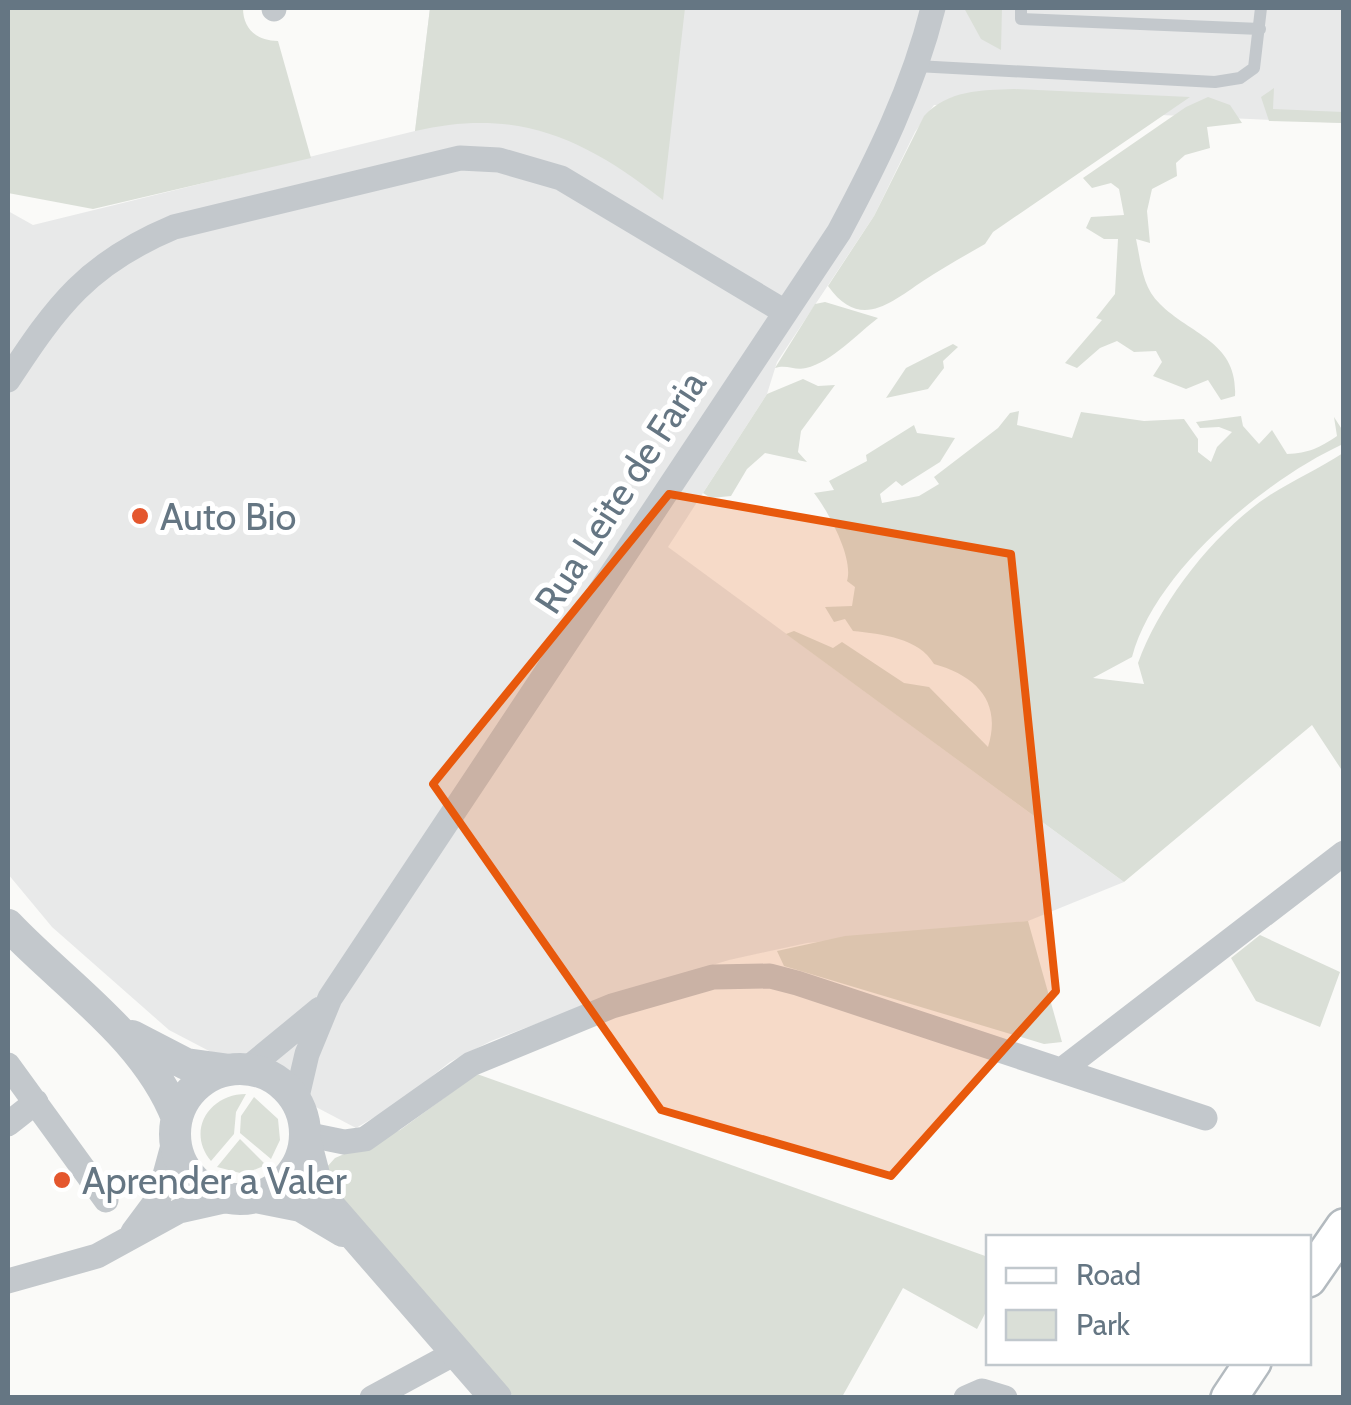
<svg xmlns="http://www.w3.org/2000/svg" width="1351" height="1405" viewBox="0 0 1351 1405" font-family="Cabin,sans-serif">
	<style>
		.built { fill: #e8e9e9 }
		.green { fill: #dadfd7 }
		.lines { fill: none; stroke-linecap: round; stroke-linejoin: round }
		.secondary-casing { stroke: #b3babf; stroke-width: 40 }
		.service { stroke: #c3c8cc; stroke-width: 12 }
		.minor { stroke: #c3c8cc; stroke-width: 25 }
		.tertiary { stroke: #c3c8cc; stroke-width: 32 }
		.secondary { stroke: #fff; stroke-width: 35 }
		.marked { fill: #e8590c; fill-opacity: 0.2; stroke: #e8590c; stroke-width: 8; stroke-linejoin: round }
		.poi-dot { fill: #e4572e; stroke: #fff; stroke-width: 4 }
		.labels { text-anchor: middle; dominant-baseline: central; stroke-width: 10; stroke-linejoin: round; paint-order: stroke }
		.street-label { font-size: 38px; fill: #657683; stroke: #fff }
		.poi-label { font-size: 38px; fill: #657683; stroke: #fff; text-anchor: start }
	</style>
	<rect width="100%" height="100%" fill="#fafaf8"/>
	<!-- built -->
	<path class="built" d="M430,8H1343V123L934,105L915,132L874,216L777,362L767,394L668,547L1124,882L1028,921L807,943L729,960L616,994L491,1041L450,1062L397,1104L356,1128L169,1030L52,927L8,874V211L33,225L415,131Z"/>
	<!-- green -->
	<path class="green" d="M8,8H243C243,29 257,41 278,41L311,158L93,209L8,193Z
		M430,8H685L663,200C584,138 517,107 415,131Z
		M964,8H1002L1001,50L981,39Z
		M1274,88L1273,109L1343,112V123L1269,121L1261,97Z
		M1014,89L1190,97L993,232L985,244C964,256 943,268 923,281C890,303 860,331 828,286L874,216L924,116C948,90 981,90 1014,89Z
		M1208,97L1230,105L1242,123L1207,127L1210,148L1185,155L1176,163L1177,176L1152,189L1147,211L1150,243L1136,239C1141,262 1142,287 1160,304C1191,335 1238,342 1235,396L1221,400L1208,380L1186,389L1153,376L1162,362L1156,351L1134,352L1117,341L1100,348L1077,368L1065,363L1102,320L1096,318L1115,294L1118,239H1104L1086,228L1091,217L1124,215L1119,189L1111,183L1092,188L1083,178L1186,107Z
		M825,302L878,318C857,334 832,362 806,368C795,371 787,364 775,368L815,304Z
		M953,344L958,347L943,361L944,368L928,389L886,398L906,368Z
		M803,379L818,386L835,385L801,431L798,452L807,462L765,453L747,469L731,496L711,498L703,493L767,394Z
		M1019,411L1017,425L1072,438L1081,412L1144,421L1184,419L1198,439V452L1211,462L1217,447L1232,432L1219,427L1200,428L1196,422L1241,416L1243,426L1259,444L1272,430L1287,454C1309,453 1319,448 1337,436L1334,417L1343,431V444C1265,480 1155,571 1132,657L1093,678L1144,684L1138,663C1160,602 1215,531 1270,495C1294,480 1320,468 1343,453V772L1312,725L1124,882L786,634L794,631L833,648L842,642L904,683L929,687L988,747C1002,702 977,676 934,664C919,638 882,634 853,631L845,619L834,622L825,607L852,606L855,587L847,581C854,558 828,511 814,493L834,490L829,481L867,461L866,455L914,425L917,433L955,438L940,462L902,486L896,481L880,494L882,503L919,496L939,484L934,477L998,428L1010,413Z
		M1028,921L1062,1042L1044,1044L784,966L777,951L845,936Z
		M1260,935L1340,972L1320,1027L1256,1001L1231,958Z
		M477,1074L988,1257V1308L977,1329L903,1288L842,1397H514L331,1189L326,1168L335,1158L400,1130Z
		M246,1094L236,1112L234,1134L211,1161C186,1131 209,1094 246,1094Z
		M254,1097L278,1119L280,1140L271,1159L240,1133L241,1116Z
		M240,1139L266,1165L244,1174L217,1167Z"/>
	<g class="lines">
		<defs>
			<path id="secondary" d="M1308,1279L1344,1227
				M1229,1398L1253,1362"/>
		</defs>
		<!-- secondary casing -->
		<use href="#secondary" class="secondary-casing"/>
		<!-- service -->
		<path class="service" d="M1021,8V19L1260,29
			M916,66L1215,82L1240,78L1254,68L1261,8"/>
		<!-- minor -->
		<path class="minor" d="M274,9V8
			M8,380C57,305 88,263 174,227L460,158L499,160L561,178L785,312
			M8,1065L106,1200
			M247,1069L320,1009
			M1063,1069L1344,853
			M296,1101L307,1054L330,998L839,232C878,159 913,88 933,8
			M8,1124L36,1102
			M305,1134L344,1142L365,1139L471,1064L612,1006L713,977L770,976L797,983L1205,1118
			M133,1232L159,1197L175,1138
			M8,1281L97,1256L179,1211L237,1198
			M372,1398L455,1353
			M966,1398L982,1391L1005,1398"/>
		<!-- tertiary -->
		<path class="tertiary" d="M8,925C65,985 146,1038 177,1118
			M132,1036L186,1064L230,1070
			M175 1134a65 65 0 1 1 130 0a65 65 0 1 1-130 0Z
			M305,1140L316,1182L330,1207L496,1398
			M255,1197L301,1206L343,1231"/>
		<!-- secondary -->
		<use href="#secondary" class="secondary"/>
	</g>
	<!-- marked area -->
	<path class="marked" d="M669,494L1011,554L1056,991L891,1176L661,1110L433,784Z"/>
	<!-- markers -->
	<g class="poi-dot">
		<circle cx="140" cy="516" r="10"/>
		<circle cx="62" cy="1180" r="10"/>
	</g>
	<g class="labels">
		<!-- street labels -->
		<g class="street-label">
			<text transform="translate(620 492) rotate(-57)">Rua Leite de Faria</text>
		</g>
		<!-- poi labels -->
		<g class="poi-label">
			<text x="160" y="516">Auto Bio</text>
			<text x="82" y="1180">Aprender a Valer</text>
		</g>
	</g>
	<!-- border -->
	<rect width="1351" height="1405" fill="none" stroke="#657683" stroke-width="20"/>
	<!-- legend -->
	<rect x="986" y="1235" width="325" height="130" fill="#ffffff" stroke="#c1c8cd" stroke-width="2.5"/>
	<rect x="1006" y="1268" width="50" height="15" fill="#ffffff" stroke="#c1c8cd" stroke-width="2.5"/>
	<text x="1076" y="1285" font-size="30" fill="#657683">Road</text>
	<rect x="1006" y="1310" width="50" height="30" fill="#dadfd7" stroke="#c1c8cd" stroke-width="2.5"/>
	<text x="1076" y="1335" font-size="30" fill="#657683">Park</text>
</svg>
